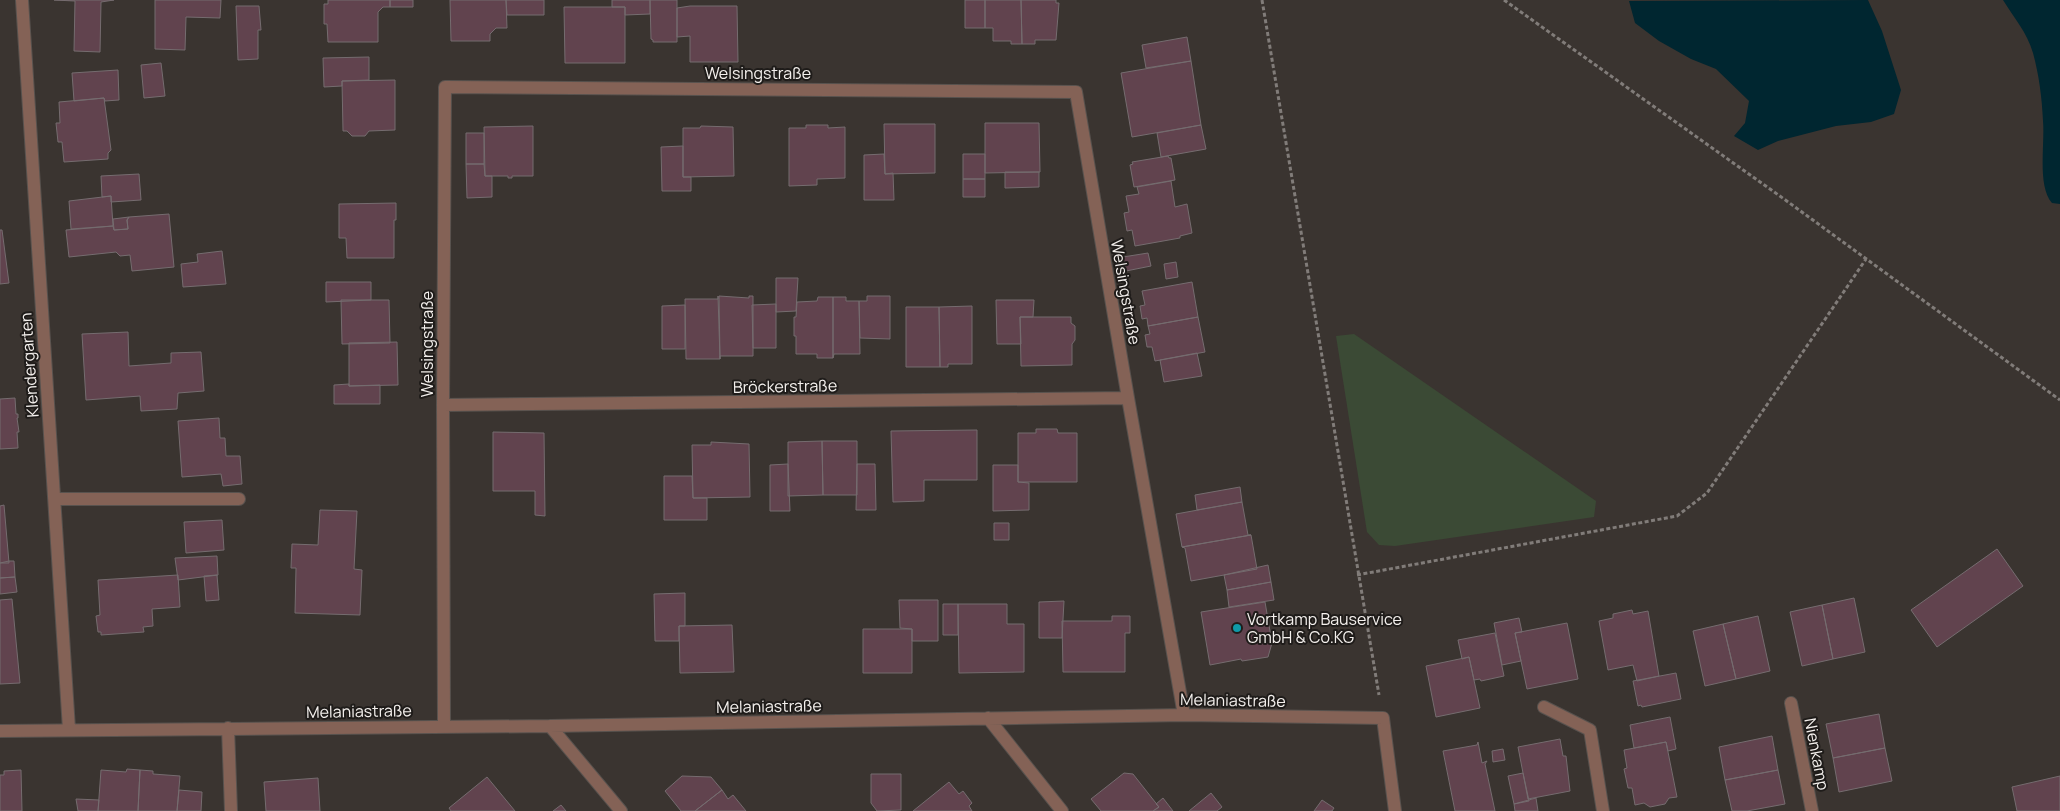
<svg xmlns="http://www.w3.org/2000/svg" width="2060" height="811" viewBox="0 0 2060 811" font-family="Manrope,sans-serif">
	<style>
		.green { fill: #3b4a35 }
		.water { fill: #002630 }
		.building { fill: #61434e; stroke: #756c6f }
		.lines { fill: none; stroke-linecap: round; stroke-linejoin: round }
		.minor-casing { stroke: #58524e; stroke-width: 14 }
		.path { stroke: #817c79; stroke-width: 3; stroke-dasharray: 4 2.5; stroke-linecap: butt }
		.minor { stroke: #846256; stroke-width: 12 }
		.culture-dot { fill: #0f9aa8; stroke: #1f1c1a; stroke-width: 2 }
		.labels { text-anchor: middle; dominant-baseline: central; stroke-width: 4; stroke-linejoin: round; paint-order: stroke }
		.street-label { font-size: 16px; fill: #f4f0ed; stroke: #1f1c1a }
		.poi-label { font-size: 16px; fill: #f4f0ed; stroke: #1f1c1a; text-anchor: start }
	</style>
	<rect width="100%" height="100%" fill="#3a3430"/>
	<!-- green -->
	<path class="green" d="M1354,334L1596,501L1594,517L1395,546L1379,545L1367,532L1336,336Z"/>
	<!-- water -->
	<path class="water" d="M1868,0L1882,31L1901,90L1894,114L1871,122L1836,126L1778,141L1758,150L1734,136L1745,123L1749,101L1716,69L1691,59L1659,41L1635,23L1629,1Z
		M2003,0H2060V204L2052,203C2037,186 2045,145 2043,121C2042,98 2039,75 2033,53C2027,32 2014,18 2003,0Z"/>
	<!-- building -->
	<path class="building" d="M54,0H114L101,2L100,52L74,51L75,1Z
		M155,0H221L220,18L186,17L185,50L155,49Z
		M328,0H390V7H383L378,12V42H328L327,24H324V4H328Z
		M390,0H413V7H390Z
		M450,0H506L507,28H496L490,34V41H451Z
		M506,0H544V15H507Z
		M612,0H650V14L625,15V7H612Z
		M650,0H677V42H653V40L651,39Z
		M965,0H985V28H965Z
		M985,0H1021L1022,44H1011V41H993V28H985Z
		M1021,0H1056V3H1059L1056,40H1035V44H1022Z
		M236,6H259L261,30H258V59L238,60Z
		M690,6H737L738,62H690V36L677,37V8Z
		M564,7H625V63H565Z
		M1187,37L1191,61L1146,68L1142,45Z
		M369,57V80L342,81V86L324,87L323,58Z
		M1191,61L1201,125L1132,137L1121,73Z
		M161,63L165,96L144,98L141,65Z
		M118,70L119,100L105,101L104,98L74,101L72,73Z
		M395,80V130L369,131L365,136H352L347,131H343L342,81Z
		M104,98L111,150L108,153V159L64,162L62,142H58L56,123H60L59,102Z
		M985,123H1039L1040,172L985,173Z
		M884,124H935V173L885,174Z
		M806,125H828V128L845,127V178L817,179V185L789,186V128H806Z
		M1201,125L1206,149L1161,157L1157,133Z
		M533,126V176H512V178H508V176H485L484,127Z
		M701,126L733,127L734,176L683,177V128H700Z
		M466,133H484V164H466Z
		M683,146V177H691V191H662L661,147Z
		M884,154L885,174L893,173L894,200H864V155Z
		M963,154H985V179H963Z
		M1168,156L1169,158H1171L1175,180L1134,187L1130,165L1133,164L1132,162Z
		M466,164H484L485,176H492V197L467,198Z
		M1005,172H1039V187L1005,188Z
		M139,174L141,200L111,202V196L102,197L101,176Z
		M963,179H985V197H963Z
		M1171,181L1175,207L1187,204L1192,233L1180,236V238L1135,246L1132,230L1127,231L1124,213L1129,212L1126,196L1139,194L1137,187Z
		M111,196L113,226L71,229L69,201Z
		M396,203V220H394V258H347L346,238H339V204Z
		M169,214L174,267L132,271L130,255L120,256L116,252L69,257L66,230L113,226L114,230L128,229L127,220L129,217Z
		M129,217L127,220L128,229L114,230L113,219Z
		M0,230H2L9,283L0,284Z
		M222,251L226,284L183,287L181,264L198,262L197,254Z
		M1148,253L1151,266L1126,271L1123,257Z
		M1176,262L1178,277L1166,279L1164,264Z
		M776,278H798L796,311L776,312Z
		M326,282H371V300L326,302Z
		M1192,282L1198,317L1148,326L1147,318L1142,319L1140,306L1145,305L1142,291Z
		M718,296L720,359H686L685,299H718Z
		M719,296L749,298V296H753V356H720V359Z
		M867,296H890V339L860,338L859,301H867Z
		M818,297H833V358H817V354H796V336H794V317H796L797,302L817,301Z
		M833,297H846V301H859L860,354H834L833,358Z
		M341,300H389L390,343L342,344Z
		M996,300H1034L1033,317H1020L1021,344H997Z
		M776,304V348H753L752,305Z
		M685,305V349H662V306Z
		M972,306V364H948V367H940L939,307Z
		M906,307H939L940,367H906Z
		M1020,317H1071V323L1075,326V340L1072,344V365L1021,366Z
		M1198,317L1205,352L1155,361L1152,347H1147L1145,335L1150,334L1148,326Z
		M128,332L129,366L171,363V353L201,352L204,391L178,393L177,409L141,411L140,396L86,400L82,334Z
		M397,342L398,385L349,386V343Z
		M1197,353L1202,376L1164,382L1160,360Z
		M349,384V386L380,385V404H334V385Z
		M15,398L16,414H18V418H17L19,432H17L18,448L0,449V399Z
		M219,418L220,438H225L226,456H240L242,484L223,486L221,474L182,477L178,421Z
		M1036,429H1057L1058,433H1077V482H1018V433H1036Z
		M977,430V480H924V501L893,502L891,431Z
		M493,432L544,433L545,516L535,515V491H493Z
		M822,441L823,495L788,496V442Z
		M822,441H857V495H823Z
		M711,442L749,444L750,497L693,498L692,445H711Z
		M788,464L790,511H770V465Z
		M857,464H875L876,510H856Z
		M993,465H1018V482L1029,483V510L993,511Z
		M664,476H692L693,498H707V520H664Z
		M1240,487L1242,502L1197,510L1195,495Z
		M1242,502L1248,535H1251L1182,547L1176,514Z
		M4,505L9,563H0V506Z
		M320,510L357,511L354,569L362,570L360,615L295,613L296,568H291L292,544L318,545Z
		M222,520L224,550L186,553L184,522Z
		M994,523H1009V540H994Z
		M1251,535L1257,569L1191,581L1185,548L1182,547Z
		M1997,549L2023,586L1937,647L1911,610Z
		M217,556L218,575L178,580L175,558Z
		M9,561H14L15,577L0,578V563Z
		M1268,565L1271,582L1227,590L1224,575Z
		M178,575L180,607L152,609L153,626L143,627L144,632L101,635V632H98L96,616L100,615L98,580Z
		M217,575L219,600L206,601L204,576Z
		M15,577L17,592L0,594V578Z
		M1271,582L1274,600L1229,607L1227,590Z
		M685,593V626H679V641H655L654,594Z
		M1854,598L1865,652L1833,659L1822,605Z
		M12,599L20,683L0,684V600Z
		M899,600H938V641H912V629L900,628Z
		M1064,601L1062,638H1039V602Z
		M1265,602L1272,643L1268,657L1242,661L1241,659L1210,665L1201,612Z
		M943,604H958V635H943Z
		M958,604H1007V624H1024V672L959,673Z
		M1822,605L1833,659L1802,666L1790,612Z
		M1632,610L1633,614L1648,611L1659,676L1637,681L1633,665L1608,670L1599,621L1613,618V614Z
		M1112,616H1130V633H1125V672H1063L1062,621H1112Z
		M1758,616L1770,671L1736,679L1723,624Z
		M1519,618L1522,632L1515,633L1521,661L1502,665L1494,623Z
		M1567,623L1578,679L1527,689L1515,633Z
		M1723,624L1736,679L1705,686L1693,631Z
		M732,625L734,672L680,673L679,626Z
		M863,629H912V673H863Z
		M1495,633L1504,676L1481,681L1480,679L1474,680L1469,657L1462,659L1458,640Z
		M1469,657L1480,708L1436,717L1426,666Z
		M1676,673L1681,699L1642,707L1641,705L1638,706L1633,681Z
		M1879,714L1885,748L1833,758L1826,724Z
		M1670,717L1676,749L1668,751L1666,742L1634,748L1630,725Z
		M1772,736L1778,770L1725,780L1719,747Z
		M1560,739L1563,756H1566L1570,791L1528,799L1518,747Z
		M1478,742L1482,763L1487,761L1485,764L1495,811H1455L1443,751L1477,745Z
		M1666,742L1677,797L1669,798L1665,804L1650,807L1644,803L1635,805L1632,788H1628L1624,769L1627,768L1624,750Z
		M1885,748L1892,781L1839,792L1833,758Z
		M1503,749L1505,760L1493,762L1492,751Z
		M127,769L140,770L138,811H98L101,770L126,772Z
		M21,770L22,811H0V775H4V771Z
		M140,770L153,771V774L180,776L177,811H138Z
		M1778,770L1785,804L1747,811H1732L1725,780Z
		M1124,773L1133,774L1159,807L1153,811H1101L1091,799Z
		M1523,773L1529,801L1514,804L1508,776Z
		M871,774H901V810L877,811L871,803Z
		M682,776L711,777L722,790L695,811H681L665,791Z
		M2060,776V811H2017L2012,787Z
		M487,777L515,811H451L449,808Z
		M318,778L320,811H266L264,782Z
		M949,782L959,794L963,791L972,803L969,806L972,811H913Z
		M179,790L202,792L201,811H177Z
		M722,790L728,799L733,795L746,811H695Z
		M1211,793L1222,807L1217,811H1189Z
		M1163,798L1173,811H1153L1159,807L1156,804Z
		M1536,798L1538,811H1515L1514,804Z
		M76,799L99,800L98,811H78Z
		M1322,800L1334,808L1332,811H1314Z
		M561,805L566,811H553Z"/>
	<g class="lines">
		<defs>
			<path id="minor" d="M22,0L69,729
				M443,405L1128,398
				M55,499H239
				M1791,703L1812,811
				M1544,707L1590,730L1603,811
				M988,718L1062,811
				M444,726L443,405L445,87L1076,92L1128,398L1184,715
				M550,726L621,811
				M228,728L231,811
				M0,731L550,726L1184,715L1383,718L1395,811"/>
		</defs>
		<!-- minor casing -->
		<use href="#minor" class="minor-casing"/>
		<!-- path -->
		<path class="path" d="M1262,0L1379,695
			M1504,0L1784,199L2060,400
			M1357,575L1677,516L1707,493L1866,259"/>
		<!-- minor -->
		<use href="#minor" class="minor"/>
	</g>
	<!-- markers -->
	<circle class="culture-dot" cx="1237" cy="628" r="5"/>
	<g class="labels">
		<!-- street labels -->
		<g class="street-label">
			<text x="758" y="73">Welsingstraße</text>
			<text transform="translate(1126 292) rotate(80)">Welsingstraße</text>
			<text transform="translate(427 344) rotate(-90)">Welsingstraße</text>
			<text transform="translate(29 365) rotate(-94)">Klendergarten</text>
			<text transform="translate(785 386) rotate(-1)">Bröckerstraße</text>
			<text transform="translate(1233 700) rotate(1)">Melaniastraße</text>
			<text transform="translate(769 706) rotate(-1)">Melaniastraße</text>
			<text transform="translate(359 711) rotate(-1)">Melaniastraße</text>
			<text transform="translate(1817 754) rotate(79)">Nienkamp</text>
		</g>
		<!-- poi labels -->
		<g class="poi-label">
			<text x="1247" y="619">Vortkamp Bauservice<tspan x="1247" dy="18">GmbH &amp; Co.KG</tspan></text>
		</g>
	</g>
</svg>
